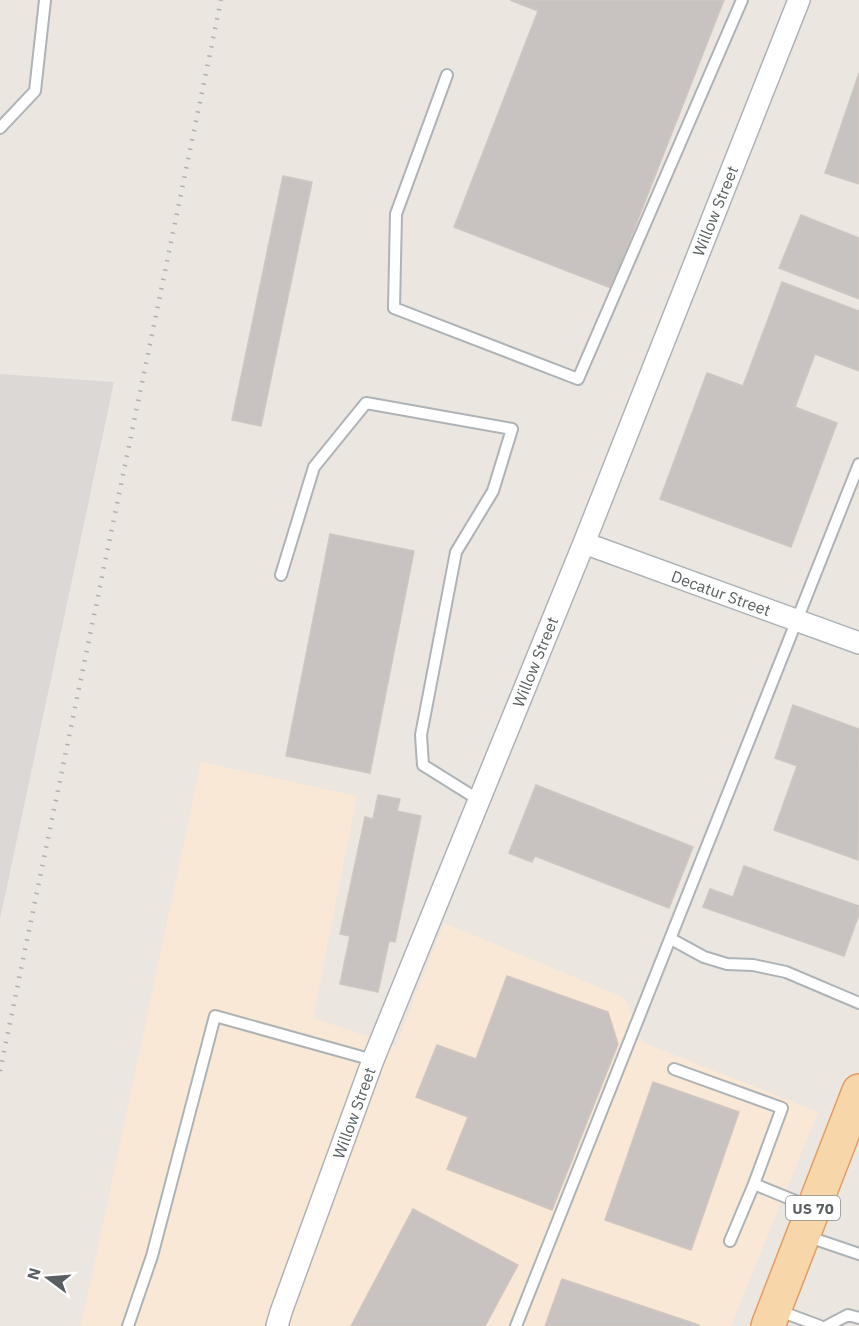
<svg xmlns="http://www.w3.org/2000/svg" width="859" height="1326" viewBox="0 0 859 1326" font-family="'IBM Plex Sans',sans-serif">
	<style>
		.commercial { fill: #fae8d6 }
		.industrial { fill: #dcd8d5 }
		.building { fill: #c8c3c0; stroke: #cfc6bf; stroke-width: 1.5 }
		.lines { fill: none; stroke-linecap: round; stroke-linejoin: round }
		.service-casing { stroke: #aeb3b5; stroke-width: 14 }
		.minor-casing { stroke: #aeb3b5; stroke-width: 24 }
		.primary-casing { stroke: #e39d61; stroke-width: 36 }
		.service { stroke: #fff; stroke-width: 10 }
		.minor { stroke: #fff; stroke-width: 21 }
		.primary { stroke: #f7d6a9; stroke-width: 33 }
		.rail { stroke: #afb0b0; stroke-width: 4.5; stroke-dasharray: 1.5 8; stroke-linecap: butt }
		.labels { text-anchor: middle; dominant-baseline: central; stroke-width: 6; stroke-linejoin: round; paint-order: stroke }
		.shield { fill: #fff; stroke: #8b8e90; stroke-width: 1.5 }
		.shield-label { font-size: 15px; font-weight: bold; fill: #595e60 }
		.street-label { font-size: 16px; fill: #595e60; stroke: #fff }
	</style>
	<rect width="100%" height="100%" fill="#ebe6e0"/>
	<!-- commercial -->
	<path class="commercial" d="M201,762L357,796L313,1018L396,1046L444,923L625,998L642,1042L818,1112L731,1326H80L87,1299Z"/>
	<!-- industrial -->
	<path class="industrial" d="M0,374L114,382L0,919Z"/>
	<!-- building -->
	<path class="building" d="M510,0H724L611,288L454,227L538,11Z
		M859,73V184L825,173Z
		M283,176L312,182L261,426L232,420Z
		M801,215L859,238V299L779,268Z
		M782,282L859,311V371L815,354L795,407L837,423L791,547L660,499L707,373L743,386Z
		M330,534L414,551L370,773L286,756Z
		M793,705L859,729L858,860L774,830L797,766L775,758Z
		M536,785L693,847L669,908L535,856L532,862L509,853Z
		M378,795L400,799L397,811L421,816L395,942L389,941L378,992L340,984L350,936L340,934L365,817L373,819Z
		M744,866L859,906V914L844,956L703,907L710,889L733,897Z
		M507,976L608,1012L618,1044L552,1210L447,1169L468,1117L416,1097L437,1045L476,1059Z
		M653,1082L739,1112L691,1250L605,1220Z
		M413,1209L518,1265L485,1326H351Z
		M562,1279L699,1325V1326H545Z"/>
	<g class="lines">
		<defs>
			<path id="service" d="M447,75L396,214L394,308L578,379L742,0
				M0,128L35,91L45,0
				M281,575L314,467L366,403L512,429L493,491L456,552L421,735L423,765L479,800
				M671,939L704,957L727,964L753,965L786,972L859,1003
				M674,1069L782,1108L754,1184L810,1207
				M806,1236L859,1254
				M730,1241L754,1184
				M777,1310L820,1326
				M128,1326L152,1256L215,1016L373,1060
				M516,1326L859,464
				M827,1326L848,1315L859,1318"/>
			<path id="minor" d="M584,543L859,643
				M277,1326L281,1312L373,1060L584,543L799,0"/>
			<path id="primary" d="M768,1326L859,1091"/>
		</defs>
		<!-- service casing -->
		<use href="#service" class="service-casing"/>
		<!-- minor casing -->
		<use href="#minor" class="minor-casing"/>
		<!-- primary casing -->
		<use href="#primary" class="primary-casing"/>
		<!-- service -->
		<use href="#service" class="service"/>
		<!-- minor -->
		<use href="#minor" class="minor"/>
		<!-- primary -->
		<use href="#primary" class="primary"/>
		<!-- rail -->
		<path class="rail" d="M0,1071L221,0"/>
	</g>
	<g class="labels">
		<!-- shield labels -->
		<rect class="shield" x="786" y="1196" width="54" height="24" rx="4.5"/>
		<g class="shield-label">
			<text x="813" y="1208">US 70</text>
		</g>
		<!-- street labels -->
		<g class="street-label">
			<text transform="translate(715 211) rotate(-68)">Willow Street</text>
			<text transform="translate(721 593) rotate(20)">Decatur Street</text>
			<text transform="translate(535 662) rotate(-68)">Willow Street</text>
			<text transform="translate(354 1113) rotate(-70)">Willow Street</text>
		</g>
	</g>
	<!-- north arrow -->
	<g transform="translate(48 1278) rotate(286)" stroke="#ffffff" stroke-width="4.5" paint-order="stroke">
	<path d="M0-4.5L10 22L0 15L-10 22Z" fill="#595e60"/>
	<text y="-9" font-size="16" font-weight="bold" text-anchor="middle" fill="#595e60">N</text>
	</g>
</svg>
